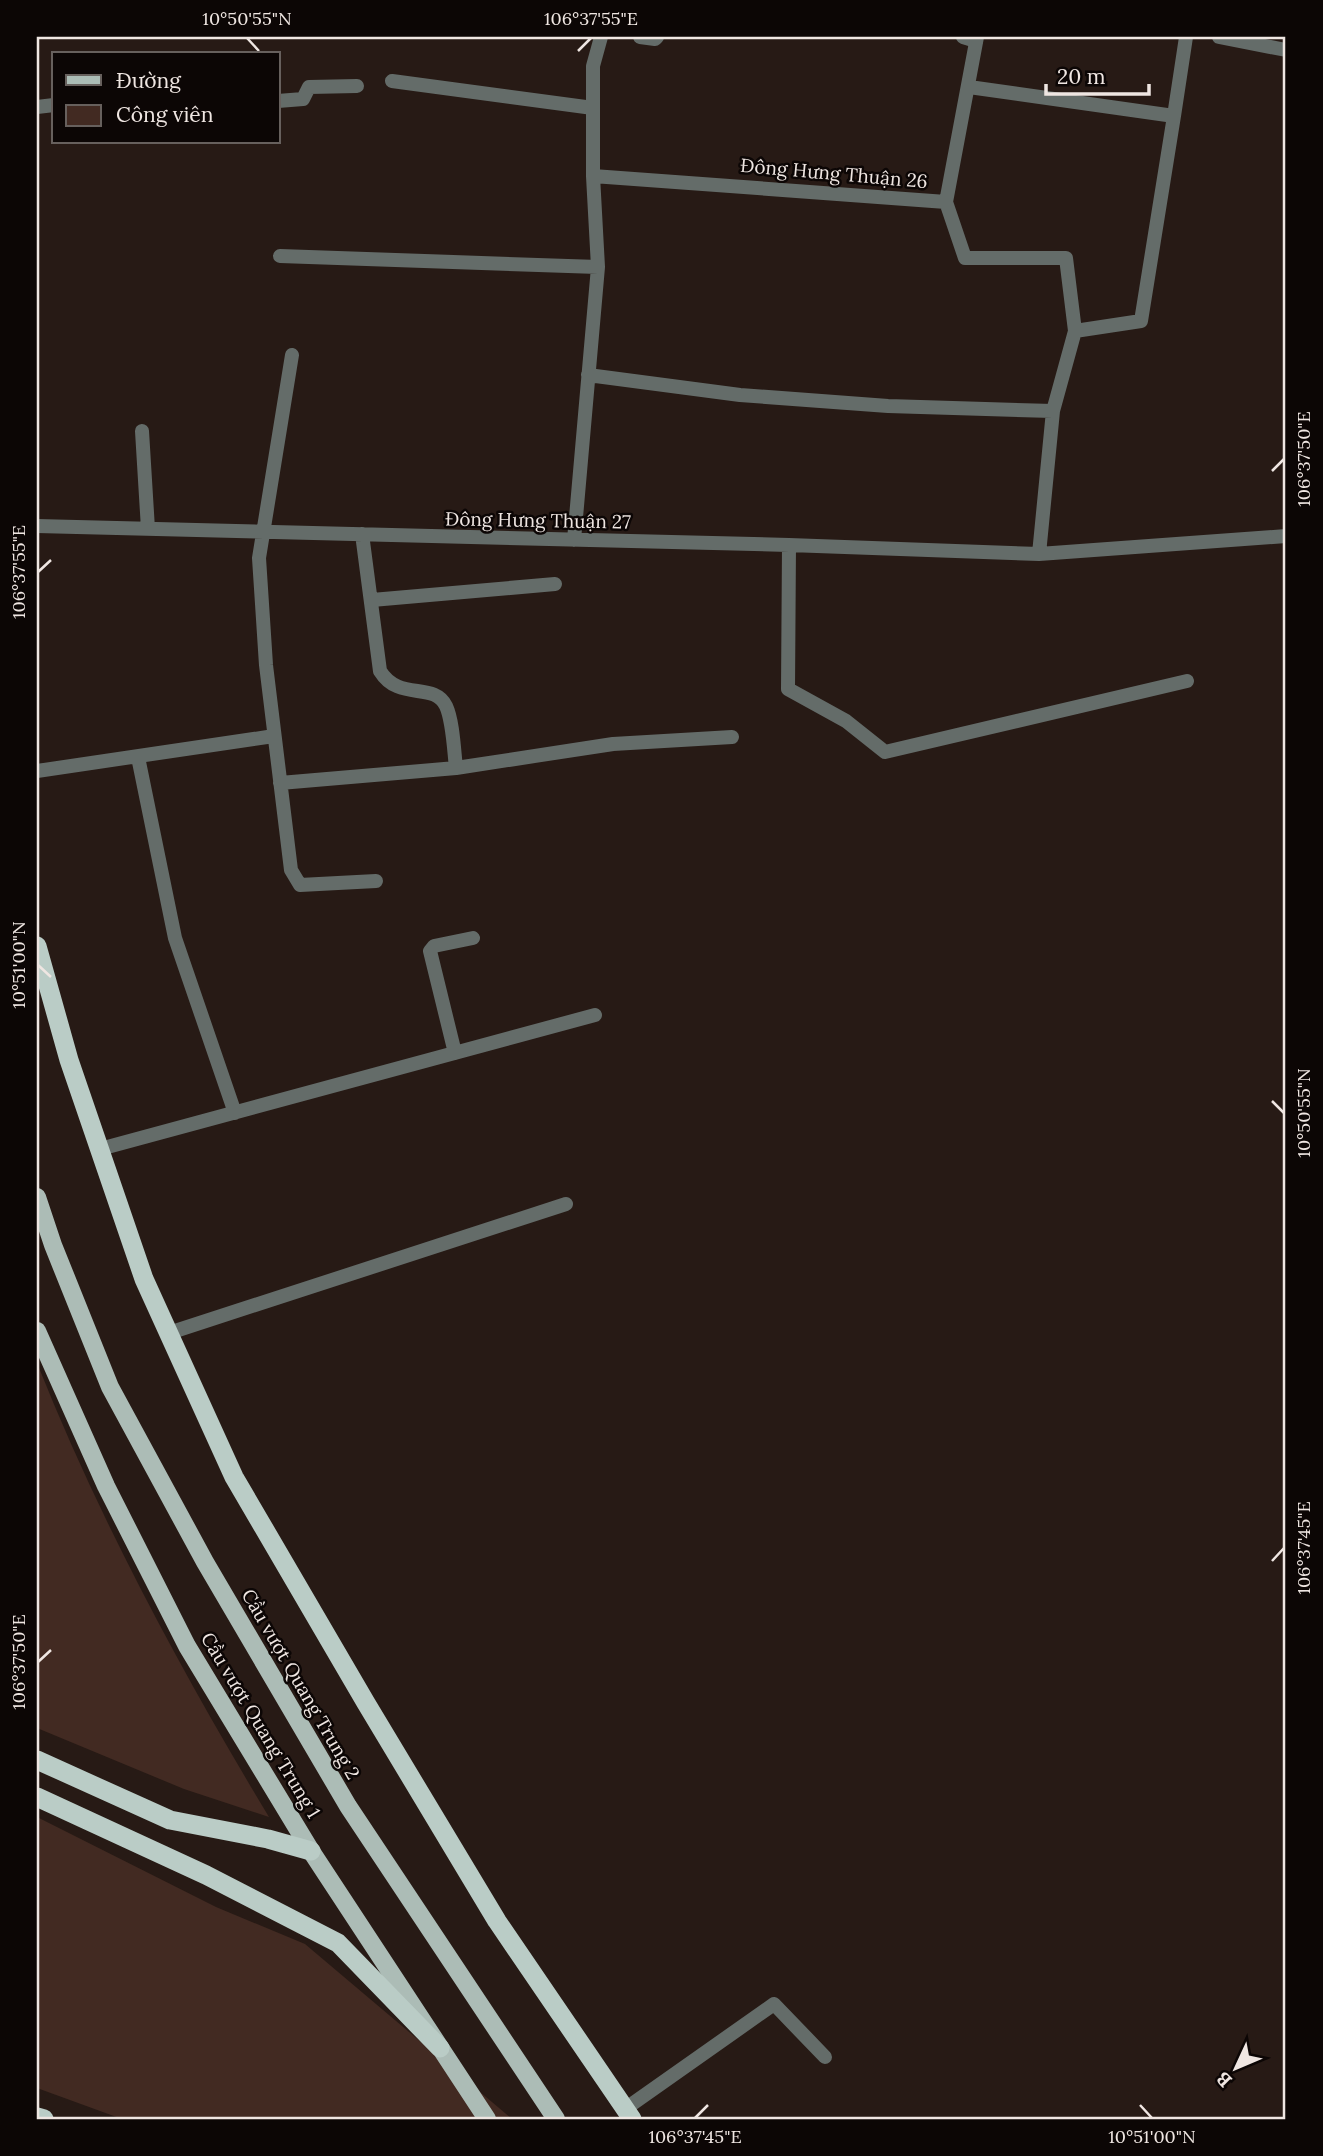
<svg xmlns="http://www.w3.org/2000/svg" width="1323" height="2156" viewBox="0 0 1323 2156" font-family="Lora,serif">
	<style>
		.green { fill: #422a22 }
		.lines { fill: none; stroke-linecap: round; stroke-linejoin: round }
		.service { stroke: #646c69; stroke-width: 14 }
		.minor { stroke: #646c69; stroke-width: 14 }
		.primary { stroke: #acbcb6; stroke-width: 18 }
		.trunk { stroke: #baccc6; stroke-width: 19 }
		.ticks { fill: none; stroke: #efe6e2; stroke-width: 2.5 }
		.labels { text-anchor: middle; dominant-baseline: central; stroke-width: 5; stroke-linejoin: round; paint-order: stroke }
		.street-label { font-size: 19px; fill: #efe6e2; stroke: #0c0605 }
		.neatline { fill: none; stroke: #efe6e2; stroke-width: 2.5 }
		.ticks-label { font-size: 18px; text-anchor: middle; fill: #efe6e2 }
	</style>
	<rect width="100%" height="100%" fill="#271a15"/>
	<!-- green -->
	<path class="green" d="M37,1363C100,1521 181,1671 269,1817L184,1789L37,1728Z
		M37,1817L216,1907L305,1944L512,2119H122L37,2088Z"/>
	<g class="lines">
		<!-- service -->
		<path class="service" d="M640,37L655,39L657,37
			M963,37L976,41
			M392,81L593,108
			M278,101L303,99L309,87L357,86
			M37,107L54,105
			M625,2109L774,2004L825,2057"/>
		<!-- minor -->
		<path class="minor" d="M1219,37L1286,50
			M969,87L1174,116L1141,321L1075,331L1053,411L1039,554
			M1174,116L1186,37
			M593,176L946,202L977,37
			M946,202L965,258H1066L1075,331
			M280,256L598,267
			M292,355L259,558L266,665L291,870L300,885L376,881
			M588,375L740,395L888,406L1053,411
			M142,431L148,529
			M37,526L789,545L1039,554L1286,536
			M362,534L380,671C399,702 434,681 446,706C453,721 454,751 456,768L613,744L732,737
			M574,540L598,267L593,176V66L601,37
			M789,545L788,689L846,721L885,752L1187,681
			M372,600L555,584
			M138,757L175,938L235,1113
			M37,771L274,736
			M280,783L456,768
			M455,1053L430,951L434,946L473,938
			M100,1149L595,1015
			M169,1333L566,1204"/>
		<!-- primary -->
		<path class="primary" d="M37,1197L53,1245L110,1387L205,1562L348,1806L556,2119
			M37,1331L106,1486L187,1646L311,1851L487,2119"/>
		<!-- trunk -->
		<path class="trunk" d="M37,946L69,1060L144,1279L234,1477L366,1703L497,1921L632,2119
			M37,1760L170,1820L268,1839L311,1851
			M37,1797L206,1875L338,1943L440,2048
			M37,2117L44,2119"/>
	</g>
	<!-- ticks -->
	<path class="ticks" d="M247,38L259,51M578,51L591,38M1272,471L1284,459M38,572L51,560M38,965L51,977M1272,1101L1284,1113M1272,1561L1284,1548M38,1662L51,1650M1140,2105L1152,2118M695,2118L708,2105"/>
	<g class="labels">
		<!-- street labels -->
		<g class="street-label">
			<text transform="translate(834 173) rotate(5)">Đông Hưng Thuận 26</text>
			<text transform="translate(538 520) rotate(1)">Đông Hưng Thuận 27</text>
			<text transform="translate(301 1684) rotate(60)">Cầu vượt Quang Trung 2</text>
			<text transform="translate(261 1725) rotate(59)">Cầu vượt Quang Trung 1</text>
		</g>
	</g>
	<!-- border -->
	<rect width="1323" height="2156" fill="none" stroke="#0c0605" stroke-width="77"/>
	<!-- legend -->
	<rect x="52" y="52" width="228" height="91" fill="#0c0605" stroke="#67605d" stroke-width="2"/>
	<rect x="66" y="75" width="35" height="10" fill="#acbcb6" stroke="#67605d" stroke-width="2"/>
	<text x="116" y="88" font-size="21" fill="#efe6e2">Đường</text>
	<rect x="66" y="105" width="35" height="21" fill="#422a22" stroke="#67605d" stroke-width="2"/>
	<text x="116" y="122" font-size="21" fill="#efe6e2">Công viên</text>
	<!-- north arrow -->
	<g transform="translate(1236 2068) rotate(226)" stroke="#0c0605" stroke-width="5" paint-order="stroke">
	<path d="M0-5L12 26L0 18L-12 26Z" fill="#efe6e2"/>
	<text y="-10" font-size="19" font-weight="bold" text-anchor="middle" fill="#efe6e2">B</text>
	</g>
	<!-- scale -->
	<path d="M1046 84v10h103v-10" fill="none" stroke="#efe6e2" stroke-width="3.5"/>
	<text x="1057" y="84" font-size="21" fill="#efe6e2" stroke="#0c0605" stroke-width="5" paint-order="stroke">20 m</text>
	<rect x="38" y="38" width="1246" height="2080" class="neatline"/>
	<g class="ticks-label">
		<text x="247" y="25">10°50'55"N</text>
		<text x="591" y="25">106°37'55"E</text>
		<text transform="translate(1304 459) rotate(-90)" y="6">106°37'50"E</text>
		<text transform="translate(19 572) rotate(-90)" y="6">106°37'55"E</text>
		<text transform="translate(19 965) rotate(-90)" y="6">10°51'00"N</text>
		<text transform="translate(1304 1113) rotate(-90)" y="6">10°50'55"N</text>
		<text transform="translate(1304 1548) rotate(-90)" y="6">106°37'45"E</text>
		<text transform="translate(19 1662) rotate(-90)" y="6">106°37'50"E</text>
		<text x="695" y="2143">106°37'45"E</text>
		<text x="1152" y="2143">10°51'00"N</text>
	</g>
</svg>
